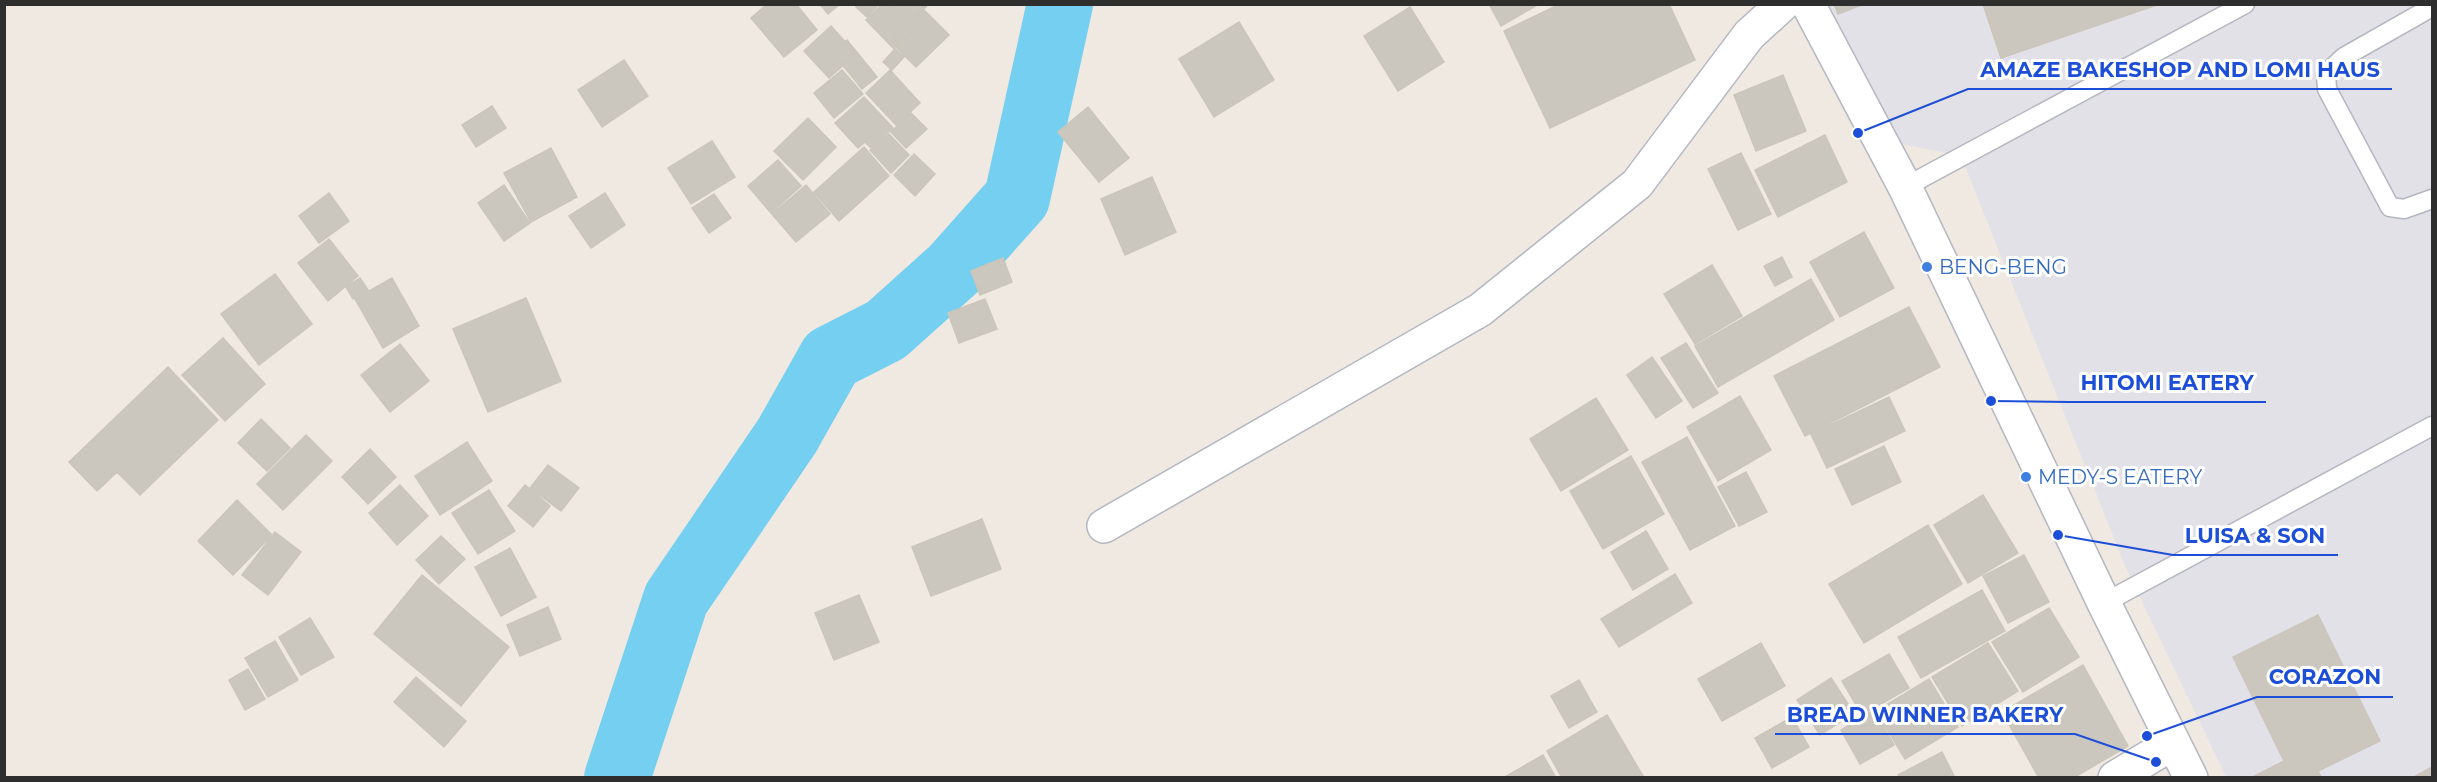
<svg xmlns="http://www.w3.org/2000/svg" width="2437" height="782" viewBox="0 0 2437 782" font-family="Montserrat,sans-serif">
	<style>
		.industrial { fill: #e3e1e8 }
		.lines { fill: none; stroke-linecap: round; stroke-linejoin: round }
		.river { stroke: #75cff0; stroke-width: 66 }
		.building { fill: #cbc7bf; stroke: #cbc5ba; stroke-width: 1.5 }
		.lane-casing { stroke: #b4b7c1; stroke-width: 21 }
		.street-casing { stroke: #b4b7c1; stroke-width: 36 }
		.secondary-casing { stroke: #b4b7c1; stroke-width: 36 }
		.lane { stroke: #fff; stroke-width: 18 }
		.street { stroke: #fff; stroke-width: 33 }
		.secondary { stroke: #fff; stroke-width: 33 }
		.shop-dot { fill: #3f7fe0; stroke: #fff; stroke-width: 2 }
		.labels { text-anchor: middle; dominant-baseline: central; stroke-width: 6; stroke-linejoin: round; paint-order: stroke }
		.shop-label { font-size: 20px; fill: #366cbe; stroke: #fff; text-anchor: start }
		.leader { fill: none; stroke: #1d4ed8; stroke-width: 2 }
		.callout-dot { fill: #1d4ed8; stroke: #fff; stroke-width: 2 }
		.callout-label { font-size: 21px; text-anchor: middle; font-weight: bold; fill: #1d4ed8; stroke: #fff; stroke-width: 6; stroke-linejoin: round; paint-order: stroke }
	</style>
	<rect width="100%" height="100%" fill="#efe9e1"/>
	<!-- industrial -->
	<path class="industrial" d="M1829,5H2432V777H2226L2126,568L1961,156L1902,144Z"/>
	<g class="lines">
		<!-- river -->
		<path class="river" d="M617,778L676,599L787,436L831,358L886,330L954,269L1017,198L1060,4"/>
	</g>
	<!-- building -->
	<path class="building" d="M767,4H796L817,30L784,57L751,18Z
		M820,4H840L828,14Z
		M858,4H879L867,17L856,7Z
		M882,4H890L914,29L894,49L866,20Z
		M892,4H929L909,23Z
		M1489,4H1539L1501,26Z
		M1560,4H1669L1695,60L1550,128L1504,31Z
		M1834,4H1864L1838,14Z
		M1983,4H2157V5L2001,58Z
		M1410,7L1444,62L1398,91L1364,36Z
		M922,8L949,35L916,67L894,45L898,42L893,37Z
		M1239,22L1274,80L1214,117L1179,59Z
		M831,26L856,54L829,78L804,51Z
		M847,40L877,77L862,89L832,52Z
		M895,49L904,57L892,70L883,62Z
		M624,60L648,96L602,127L578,90Z
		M842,70L863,94L834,118L814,93Z
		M890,70L920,103L896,125L866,93Z
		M1783,75L1806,131L1756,151L1734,95Z
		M864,97L893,128L871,148L865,142L858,148L835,123Z
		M492,106L506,128L476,147L462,125Z
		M1088,107L1129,158L1099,182L1058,132Z
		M911,113L927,129L906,148L891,132Z
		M808,118L836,147L803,180L774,151Z
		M889,134L909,155L891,173L870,150Z
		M1825,135L1847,182L1778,217L1755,170Z
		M712,141L735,177L691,204L668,168Z
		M864,147L889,176L839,221L814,192Z
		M551,148L577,197L531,222L504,173Z
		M1741,153L1771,214L1738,230L1708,169Z
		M914,154L935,174L915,196L894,175Z
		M778,160L801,186L771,213L748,186Z
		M1152,177L1176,232L1125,255L1101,199Z
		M504,185L530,223L504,241L478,203Z
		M806,185L830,214L796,242L772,214Z
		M329,193L349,221L319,243L299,216Z
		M605,193L625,225L591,248L569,216Z
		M714,194L731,218L709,233L692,208Z
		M1864,232L1894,288L1840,317L1810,262Z
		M329,239L358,276L328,301L298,263Z
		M1782,257L1792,277L1775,286L1764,266Z
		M1003,258L1012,282L980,295L971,271Z
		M1712,265L1742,316L1695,344L1664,294Z
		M275,274L312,324L259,365L221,314Z
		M360,278L368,290L353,299L346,287Z
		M392,278L419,326L383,348L355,299Z
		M1811,279L1834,320L1718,387L1695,346Z
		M526,298L561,381L488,412L453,329Z
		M985,299L997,329L959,343L948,313Z
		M1909,307L1940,367L1805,436L1774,376Z
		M223,338L265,384L225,421L182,375Z
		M1686,343L1718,393L1693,408L1661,358Z
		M400,344L429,381L390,412L361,375Z
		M1652,357L1682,401L1656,418L1627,375Z
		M168,367L218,420L140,495L117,472L97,491L69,462Z
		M1740,396L1771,450L1718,481L1687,427Z
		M1889,397L1905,431L1827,468L1811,434Z
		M1596,398L1628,450L1561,491L1530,439Z
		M261,419L290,448L267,471L238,443Z
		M306,435L332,461L283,510L257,484Z
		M1687,437L1735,526L1690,550L1642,462Z
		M467,442L492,481L440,515L415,476Z
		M1884,446L1901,482L1852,505L1835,469Z
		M370,449L396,477L368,504L342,477Z
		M1631,456L1664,514L1603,549L1570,491Z
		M548,465L579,488L561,511L530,488Z
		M1746,472L1767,512L1739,526L1718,487Z
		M400,485L428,516L397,545L369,513Z
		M525,485L550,506L533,527L508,506Z
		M489,490L515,531L478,554L452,513Z
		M1983,495L2018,553L1968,583L1934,525Z
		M237,500L272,535L233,575L198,541Z
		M982,519L1001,569L931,596L912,547Z
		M1928,525L1962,584L1864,643L1829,584Z
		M1646,531L1668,569L1633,590L1611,552Z
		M275,532L301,552L268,595L242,575Z
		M441,536L465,559L439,584L416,560Z
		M510,548L536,597L501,616L475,567Z
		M2024,555L2049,602L2008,623L1983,576Z
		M1675,574L1692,603L1619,647L1601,619Z
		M422,575L509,647L461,706L374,634Z
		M1982,590L2005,631L1921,678L1898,637Z
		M859,595L879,642L834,660L815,613Z
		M548,607L561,639L520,656L507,625Z
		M2049,608L2079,657L2023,692L1992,642Z
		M2318,615L2380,741L2318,771L2322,778H2251L2284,761L2233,657Z
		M310,618L334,657L301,675L279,637Z
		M275,641L298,680L268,697L245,658Z
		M1761,643L1785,686L1722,721L1698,679Z
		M1988,643L2018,691L1962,726L1932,677Z
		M1889,654L1909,688L1862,715L1842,681Z
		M2083,665L2128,746L2073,778H2039L2002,712Z
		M248,669L265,699L245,710L229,680Z
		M416,677L466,721L444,747L394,702Z
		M1831,678L1854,713L1820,735L1797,700Z
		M1929,679L1958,727L1905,759L1876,711Z
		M1579,680L1597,712L1569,728L1551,696Z
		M1874,710L1894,745L1860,764L1841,730Z
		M1607,715L1643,776L1640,778H1562L1547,751Z
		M1792,717L1809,747L1772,768L1755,738Z
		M1942,752L1955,778H1900L1898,775Z
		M1543,755L1556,778H1503Z
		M2432,767V778H2412Z"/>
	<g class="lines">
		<defs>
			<path id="lane" d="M2432,7L2344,57L2326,74L2327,89L2390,207L2404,209L2432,199
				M1905,187L2245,4
				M2104,603L2432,426"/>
			<path id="street" d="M1104,526L1480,310L1637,184L1749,35L1783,4"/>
			<path id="secondary" d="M1808,4L1905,187L2104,603L2191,778
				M2115,778L2173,743"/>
		</defs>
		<!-- lane casing -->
		<use href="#lane" class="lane-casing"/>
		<!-- street casing -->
		<use href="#street" class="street-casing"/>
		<!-- secondary casing -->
		<use href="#secondary" class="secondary-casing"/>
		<!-- lane -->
		<use href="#lane" class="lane"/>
		<!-- street -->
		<use href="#street" class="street"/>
		<!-- secondary -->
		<use href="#secondary" class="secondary"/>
	</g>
	<!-- markers -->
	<g class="shop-dot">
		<circle cx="1927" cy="267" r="6"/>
		<circle cx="2026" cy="477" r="6"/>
	</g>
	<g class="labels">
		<!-- shop labels -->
		<g class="shop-label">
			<text x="1939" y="267">BENG-BENG</text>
			<text x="2038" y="477">MEDY-S EATERY</text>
		</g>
	</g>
	<!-- callouts -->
	<path class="leader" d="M1858 133L1968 89H2392M1991 401L2069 402H2266M2058 535L2173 555H2338M2147 736L2257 697H2393M2156 762L2075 734H1775"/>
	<g class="callout-dot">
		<circle cx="1858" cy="133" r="6"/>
		<circle cx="1991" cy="401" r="6"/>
		<circle cx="2058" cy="535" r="6"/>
		<circle cx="2147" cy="736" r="6"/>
		<circle cx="2156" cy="762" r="6"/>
	</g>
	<g class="callout-label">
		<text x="2180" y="77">AMAZE BAKESHOP AND LOMI HAUS</text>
		<text x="2167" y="390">HITOMI EATERY</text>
		<text x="2255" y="543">LUISA &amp; SON</text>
		<text x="2325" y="684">CORAZON</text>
		<text x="1925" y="722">BREAD WINNER BAKERY</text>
	</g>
	<!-- border -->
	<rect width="2437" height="782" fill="none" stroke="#2e2e2e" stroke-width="12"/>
</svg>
